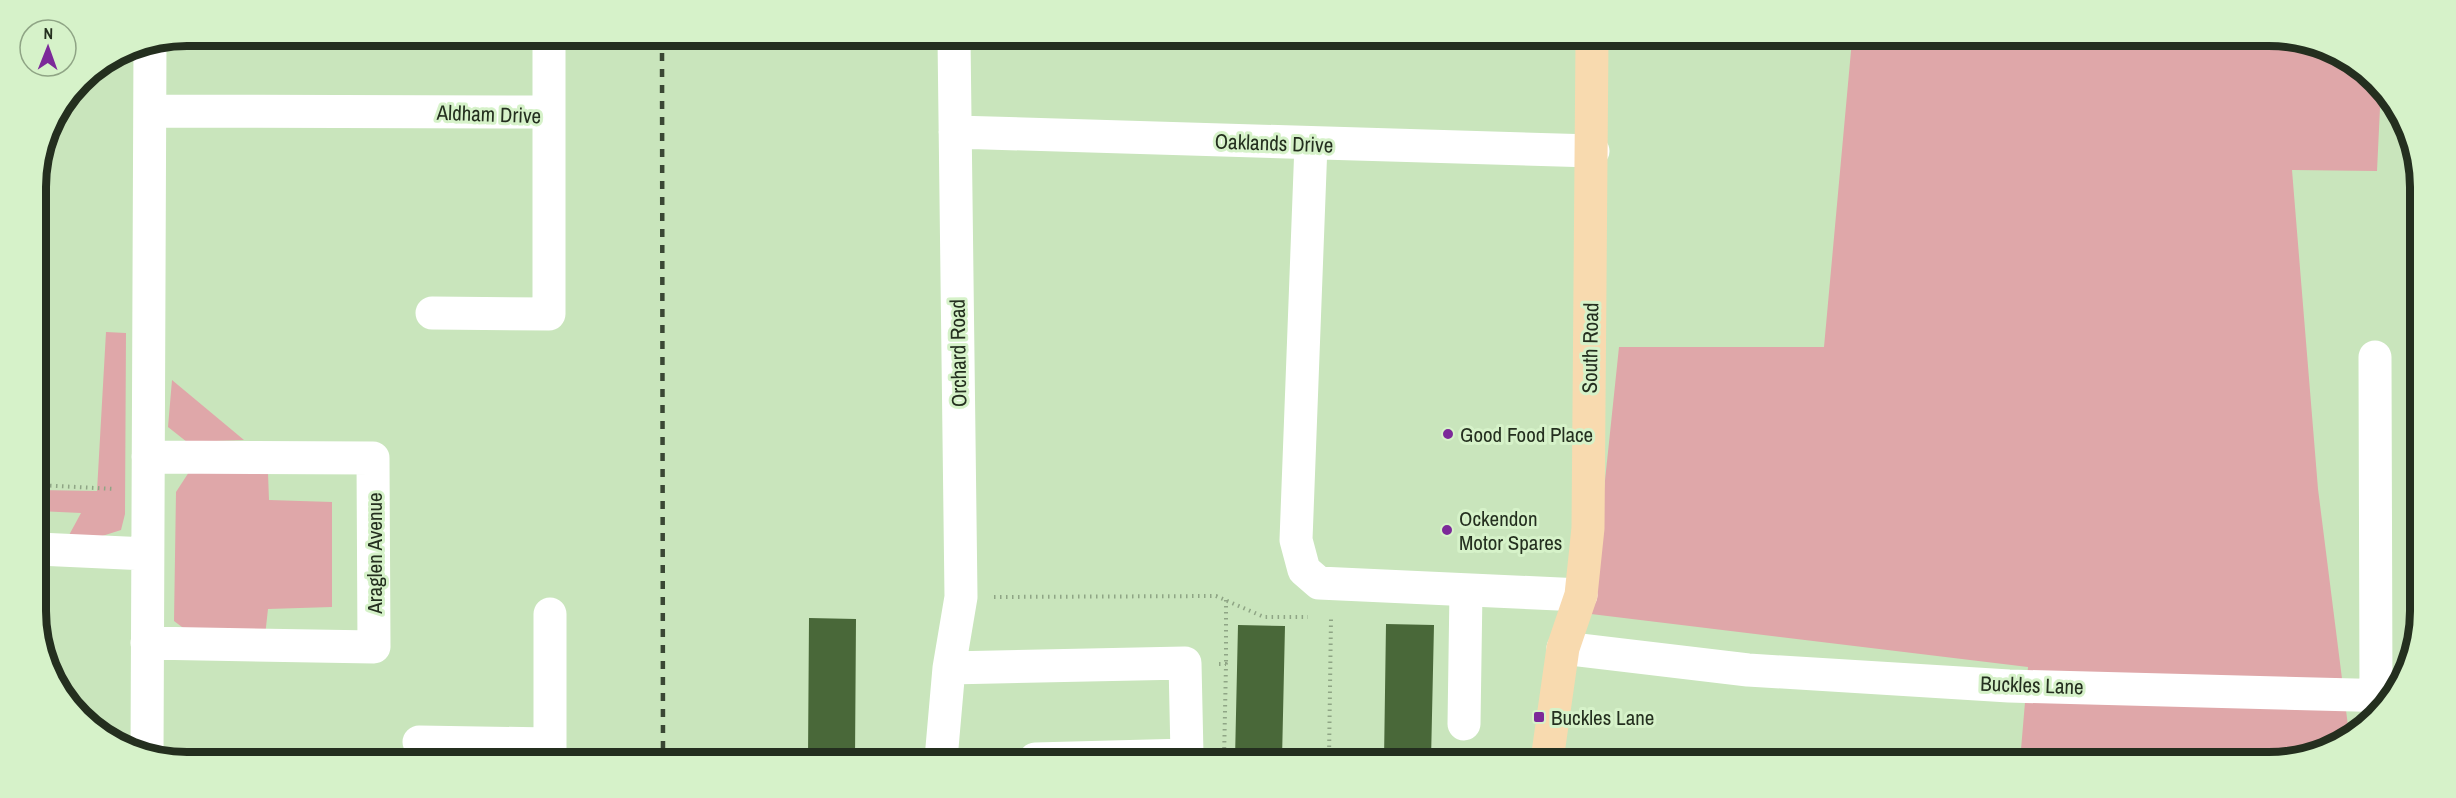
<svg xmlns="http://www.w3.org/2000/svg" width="2456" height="798" viewBox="0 0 2456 798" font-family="'Archivo Narrow',sans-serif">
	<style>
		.green { fill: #dfa7a9 }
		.building { fill: #496839 }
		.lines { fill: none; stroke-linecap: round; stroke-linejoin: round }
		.path { stroke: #8fa585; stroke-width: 4; stroke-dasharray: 1.5 4.5; stroke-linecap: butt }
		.minor { stroke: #fff; stroke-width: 33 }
		.major { stroke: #f8daaf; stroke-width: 33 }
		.rail { stroke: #3a4734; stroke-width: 4.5; stroke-dasharray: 8 8; stroke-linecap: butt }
		.poi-dot { fill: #7c2999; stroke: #d6f2c9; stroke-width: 2 }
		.labels { text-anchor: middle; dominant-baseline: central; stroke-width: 6; stroke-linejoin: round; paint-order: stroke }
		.street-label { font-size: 21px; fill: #242f1f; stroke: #d6f2c9 }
		.poi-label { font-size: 21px; fill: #242f1f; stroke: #d6f2c9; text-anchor: start }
		.rim { fill: none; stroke: #242f1f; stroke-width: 8 }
	</style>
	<rect width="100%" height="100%" fill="#c9e5bc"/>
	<!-- green -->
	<path class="green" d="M1852,40L2308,41L2381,87L2377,171L2292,170L2318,489L2348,726L2364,727L2361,730L2278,762L2020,761L2028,667L1591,614L1619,347H1824Z
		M106,332L126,333L125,514L121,530L99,537H68L81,513L38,511V490L97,491Z
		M172,380L244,440L187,442L168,427Z
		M189,472L268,473L269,500L332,502V607L268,609L265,636L190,633L174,621L176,492Z"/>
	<!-- building -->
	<path class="building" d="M809,618L856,619L855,758H808Z
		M1386,624L1434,625L1431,760H1384Z
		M1238,625L1285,626L1282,759H1235Z"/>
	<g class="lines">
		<!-- path -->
		<path class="path" d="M38,485L115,489
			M994,597L1216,596L1264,617H1308
			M1226,600V664
			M1219,664H1226L1224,759
			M1329,759L1331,618"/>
		<!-- minor -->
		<path class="minor" d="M150,111L549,112V314L432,313
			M549,112V37
			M955,132L1593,151
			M1311,144L1296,540L1304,570L1319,583L1581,595
			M2375,357L2376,696
			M38,549L147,554
			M550,614V758
			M147,643L374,647L373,458L148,457
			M1563,648L1748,670L2009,686L2394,696
			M949,668L1185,663L1187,755L1035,759
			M1464,724L1466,590
			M419,742L550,744
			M147,756L150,43
			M941,759L949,668L961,597L954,38"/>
		<!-- major -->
		<path class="major" d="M1547,760L1563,648L1581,595L1588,528L1592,39"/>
		<!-- rail -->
		<path class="rail" d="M662,37L663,758"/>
	</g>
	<!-- markers -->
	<g class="poi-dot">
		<circle cx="1448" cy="434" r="6"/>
		<circle cx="1447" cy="530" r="6"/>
		<rect x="1533" y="711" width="12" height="12" rx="3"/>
	</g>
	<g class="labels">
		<!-- street labels -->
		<g class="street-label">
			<text transform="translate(489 114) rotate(2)">Aldham Drive</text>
			<text transform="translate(1274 143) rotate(2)">Oaklands Drive</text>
			<text transform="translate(1590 348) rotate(-89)">South Road</text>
			<text transform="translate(958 353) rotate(-91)">Orchard Road</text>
			<text transform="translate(374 553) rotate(-90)">Araglen Avenue</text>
			<text transform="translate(2032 685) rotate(2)">Buckles Lane</text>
		</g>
		<!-- poi labels -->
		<g class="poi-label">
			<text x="1460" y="434">Good Food Place</text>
			<text x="1459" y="518">Ockendon<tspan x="1459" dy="24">Motor Spares</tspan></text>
			<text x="1551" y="717">Buckles Lane</text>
		</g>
	</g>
	<!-- crop -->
	<path d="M0 0H2456V798H0ZM187 46H2269A141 141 0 0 1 2410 187V611A141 141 0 0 1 2269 752H187A141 141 0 0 1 46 611V187A141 141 0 0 1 187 46Z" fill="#d6f2c9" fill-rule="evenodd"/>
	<path class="rim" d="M187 46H2269A141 141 0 0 1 2410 187V611A141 141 0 0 1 2269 752H187A141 141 0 0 1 46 611V187A141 141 0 0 1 187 46Z"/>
	<!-- north arrow -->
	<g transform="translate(48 48) rotate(1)"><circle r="28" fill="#d6f2c9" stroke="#8fa485" stroke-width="1.5"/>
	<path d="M0-4.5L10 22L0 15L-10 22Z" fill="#7c2999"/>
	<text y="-9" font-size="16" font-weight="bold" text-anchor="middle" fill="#242f1f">N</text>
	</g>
</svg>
